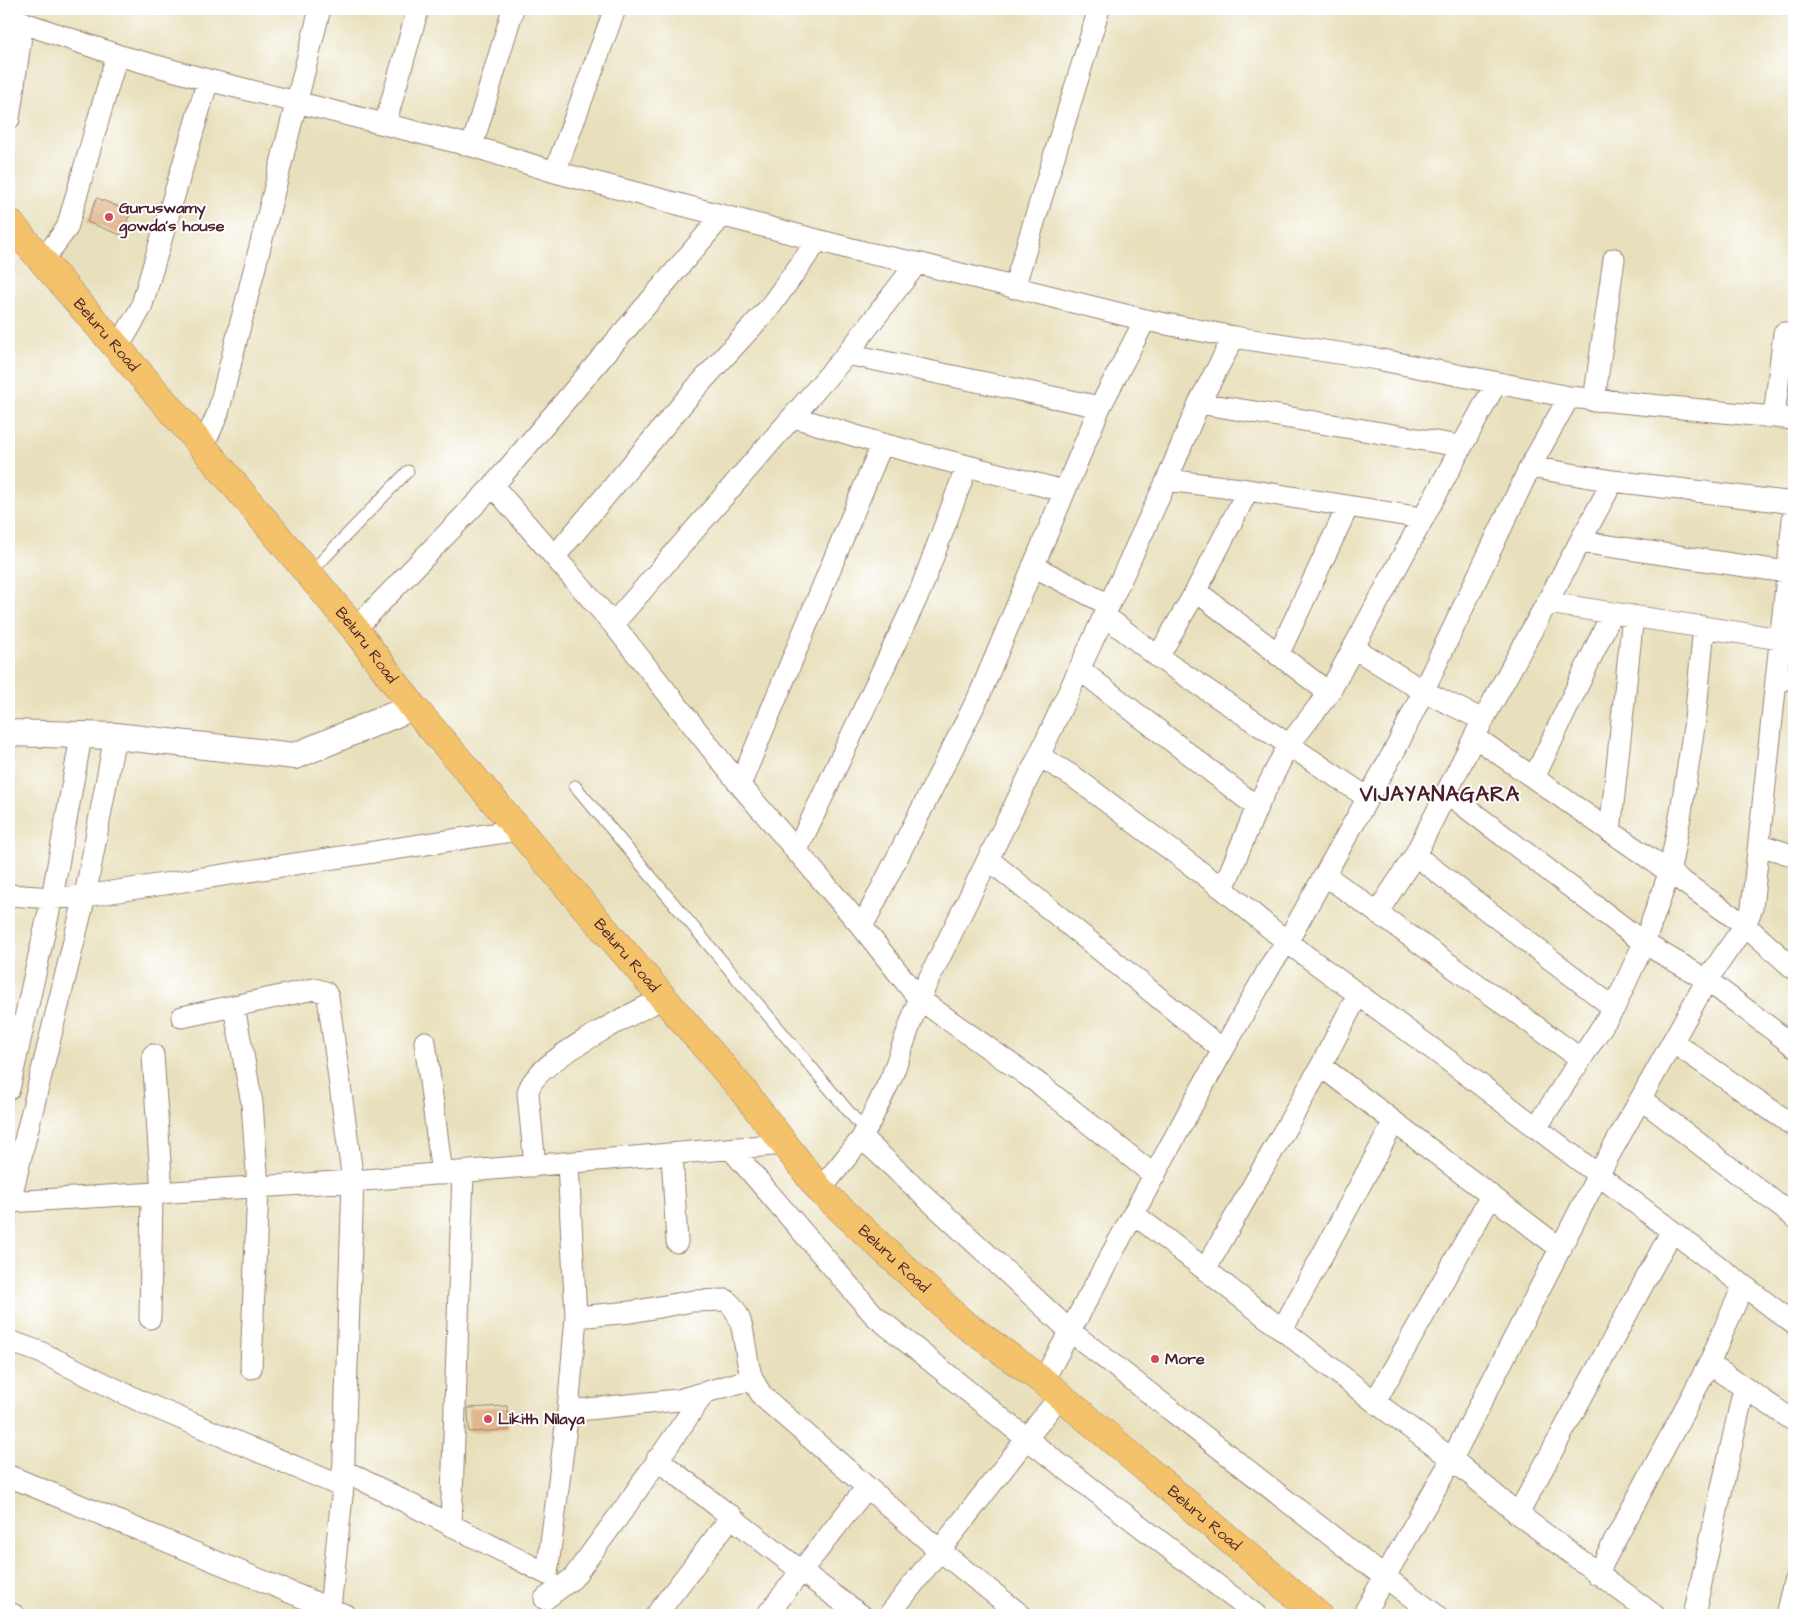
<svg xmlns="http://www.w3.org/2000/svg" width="1803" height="1624" viewBox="0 0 1803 1624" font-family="'Architects Daughter',sans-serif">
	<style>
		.building { fill: #e1b78e }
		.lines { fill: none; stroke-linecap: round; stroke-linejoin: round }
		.service-casing { stroke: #998074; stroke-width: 13 }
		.minor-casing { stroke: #998074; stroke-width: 23 }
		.tertiary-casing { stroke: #998074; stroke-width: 28 }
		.trunk-casing { stroke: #998074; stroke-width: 29 }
		.service { stroke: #fff; stroke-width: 11 }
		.minor { stroke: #fff; stroke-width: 21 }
		.tertiary { stroke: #fff; stroke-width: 26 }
		.trunk { stroke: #f3c26a; stroke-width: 28 }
		.poi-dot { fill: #d1495b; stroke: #fff; stroke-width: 2 }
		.labels { text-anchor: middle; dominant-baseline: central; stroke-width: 4; stroke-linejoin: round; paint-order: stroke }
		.poi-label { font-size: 16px; font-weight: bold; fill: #4a1f2b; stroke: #fff; text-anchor: start }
		.street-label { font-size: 16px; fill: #4a1f2b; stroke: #fff }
		.district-label { font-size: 21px; font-weight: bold; letter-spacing: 1px; fill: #4a1f2b; stroke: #fff }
	</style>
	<rect width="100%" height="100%" fill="#fff"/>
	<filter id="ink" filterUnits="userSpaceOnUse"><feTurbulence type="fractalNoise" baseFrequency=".02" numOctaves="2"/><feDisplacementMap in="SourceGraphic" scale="10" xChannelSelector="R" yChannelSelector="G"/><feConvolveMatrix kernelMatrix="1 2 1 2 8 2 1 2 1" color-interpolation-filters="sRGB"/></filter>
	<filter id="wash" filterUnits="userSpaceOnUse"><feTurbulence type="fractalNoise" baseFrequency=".0096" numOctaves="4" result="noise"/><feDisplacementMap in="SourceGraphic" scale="20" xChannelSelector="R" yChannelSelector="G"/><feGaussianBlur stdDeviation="1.12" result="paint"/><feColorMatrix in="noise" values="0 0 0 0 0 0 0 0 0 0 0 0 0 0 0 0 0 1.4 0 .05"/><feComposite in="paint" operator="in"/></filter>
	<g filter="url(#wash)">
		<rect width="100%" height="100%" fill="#e8e0bc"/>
		<g id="blocks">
			<!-- building -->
			<path class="building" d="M97,198L131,212L121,235L87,222Z
				M507,1406L509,1430L469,1432L468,1408Z"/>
		</g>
	</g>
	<g filter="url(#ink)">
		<use href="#blocks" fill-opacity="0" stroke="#998074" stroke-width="1"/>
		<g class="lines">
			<defs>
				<path id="service" d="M309,574L408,471
					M575,786L865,1131"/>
				<path id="minor" d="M9,18L117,55L208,80L472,146L555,172L863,252L917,263L1145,320L1234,337L1377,359L1569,397L1794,419
					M9,119L23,22
					M385,124L418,9
					M472,146L513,9
					M555,172L615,9
					M42,261L67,228L117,55
					M1014,288L1099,9
					M117,349L141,308L208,80
					M847,354L917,263
					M1594,401L1614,259
					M1199,403L1460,446
					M794,417L882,444L1064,491
					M1774,417L1784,333
					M203,447L218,413L320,9
					M1530,467L1613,481L1794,503
					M1167,480L1248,490L1422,518
					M493,486L722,216
					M1581,542L1787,572
					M555,556L695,389L769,308L818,240
					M1033,566L1109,605
					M1196,591L1329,693
					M1548,603L1780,639
					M1104,615L1158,657L1368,798
					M613,624L847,354L1100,407
					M355,629L493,486L613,624L740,785L862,927L919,999L1042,1086L1155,1176
					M1354,648L1423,691L1483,720
					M1278,655L1348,506
					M1158,657L1196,591L1248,490
					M1079,669L1257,807
					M1776,678L1794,679
					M1475,737L1745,925L1794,969
					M1039,756L1074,777L1223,889L1287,942L1449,1061L1794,1324
					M1534,778L1612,613
					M740,785L882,444
					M1447,793L1644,943L1707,980L1794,1046
					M1610,832L1633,616
					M1761,845L1794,856
					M796,852L921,589L967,466
					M1415,855L1614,1008
					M988,859L1223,1050
					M1325,875L1581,1059
					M1223,889L1257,807L1288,746L1329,693L1496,383
					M9,895L52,898L85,896L518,830
					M1377,913L1415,855L1483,720L1613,481
					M862,927L979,696L1100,407L1145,320
					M234,1007L252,1103L258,1187L251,1368
					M182,1017L314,989L325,992L328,997L353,1181L343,1487L330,1608
					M425,1042L442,1174
					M1673,1042L1794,1126
					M153,1055L162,1193
					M1321,1066L1561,1249
					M9,1089L52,898L81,737
					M1641,1099L1794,1217
					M1536,1128L1614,1008L1644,943L1669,874L1681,812L1695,720L1704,627
					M862,1138L1070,1331L1366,1563L1436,1615
					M731,1149L874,1315L1027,1439L1256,1615
					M672,1154L677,1242
					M535,1166L528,1093C531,1062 635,1013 663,998
					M820,1190L862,1138L892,1076L919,999L1039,756L1167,480L1199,403L1234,337
					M9,1202L353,1181L784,1144
					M9,1205L85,896L115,736
					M1134,1214L1375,1402L1452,1459L1518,1514L1654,1615
					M1205,1270L1321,1066L1358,994
					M576,1317L631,1312L693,1301L726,1300C749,1317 742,1357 753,1380C756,1386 760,1392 763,1397L867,1487
					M150,1318L152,1193
					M1282,1330L1394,1122
					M9,1341L40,1352L142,1402L343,1487
					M1709,1364L1743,1286
					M1043,1381L1196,1098L1272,963L1287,942L1397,746L1530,467L1569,397
					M1375,1402L1491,1196
					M568,1411L678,1400L752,1379
					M657,1459C725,1511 791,1566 861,1615
					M343,1470L547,1574L568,1411L576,1317L568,1164
					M9,1476L345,1615
					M1518,1514L1672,1231
					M451,1526L463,1172
					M1597,1574L1709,1364L1794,1421
					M545,1599L573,1578L626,1506L703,1395
					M9,1613L14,1615
					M656,1615L732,1516
					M767,1615L867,1487L939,1550L1021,1615
					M889,1615L1060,1396
					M1363,1615L1452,1459L1598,1175L1707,980L1745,925L1752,908L1794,510
					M1694,1615L1744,1388
					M1786,1615L1794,1582"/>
				<path id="tertiary" d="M9,733L115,736L295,756L413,707"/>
				<g id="trunk">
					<path id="s1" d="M9,222L203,447L355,629L413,707L741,1088L820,1190L963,1323L1043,1381L1318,1615"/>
				</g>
			</defs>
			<!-- service casing -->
			<use href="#service" class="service-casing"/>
			<!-- minor casing -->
			<use href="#minor" class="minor-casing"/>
			<!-- tertiary casing -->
			<use href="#tertiary" class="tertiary-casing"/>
			<!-- trunk casing -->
			<use href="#trunk" class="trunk-casing"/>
			<!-- service -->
			<use href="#service" class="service"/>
			<!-- minor -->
			<use href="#minor" class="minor"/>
			<!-- tertiary -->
			<use href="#tertiary" class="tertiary"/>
			<!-- trunk -->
			<use href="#trunk" class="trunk"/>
		</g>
	</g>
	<!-- markers -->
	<g class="poi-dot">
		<circle cx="109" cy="217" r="5"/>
		<circle cx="1155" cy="1359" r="5"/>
		<circle cx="488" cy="1419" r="5"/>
	</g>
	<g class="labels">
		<!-- poi labels -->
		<g class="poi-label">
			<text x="119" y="208">Guruswamy<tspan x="119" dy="18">gowda's house</tspan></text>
			<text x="1165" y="1359">More</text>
			<text x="498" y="1419">Likith Nilaya</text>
		</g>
		<!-- street labels -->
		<g class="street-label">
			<text stroke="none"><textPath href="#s1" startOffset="149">Beluru Road</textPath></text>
			<text stroke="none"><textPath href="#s1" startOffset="554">Beluru Road</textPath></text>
			<text stroke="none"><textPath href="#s1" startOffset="959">Beluru Road</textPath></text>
			<text stroke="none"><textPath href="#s1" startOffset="1364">Beluru Road</textPath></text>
			<text stroke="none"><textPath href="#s1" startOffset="1769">Beluru Road</textPath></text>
		</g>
		<!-- district labels -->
		<g class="district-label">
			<text x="1440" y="794">VIJAYANAGARA</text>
		</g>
	</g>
	<!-- margin -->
	<rect width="1803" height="1624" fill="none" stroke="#fff" stroke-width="30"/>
</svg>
